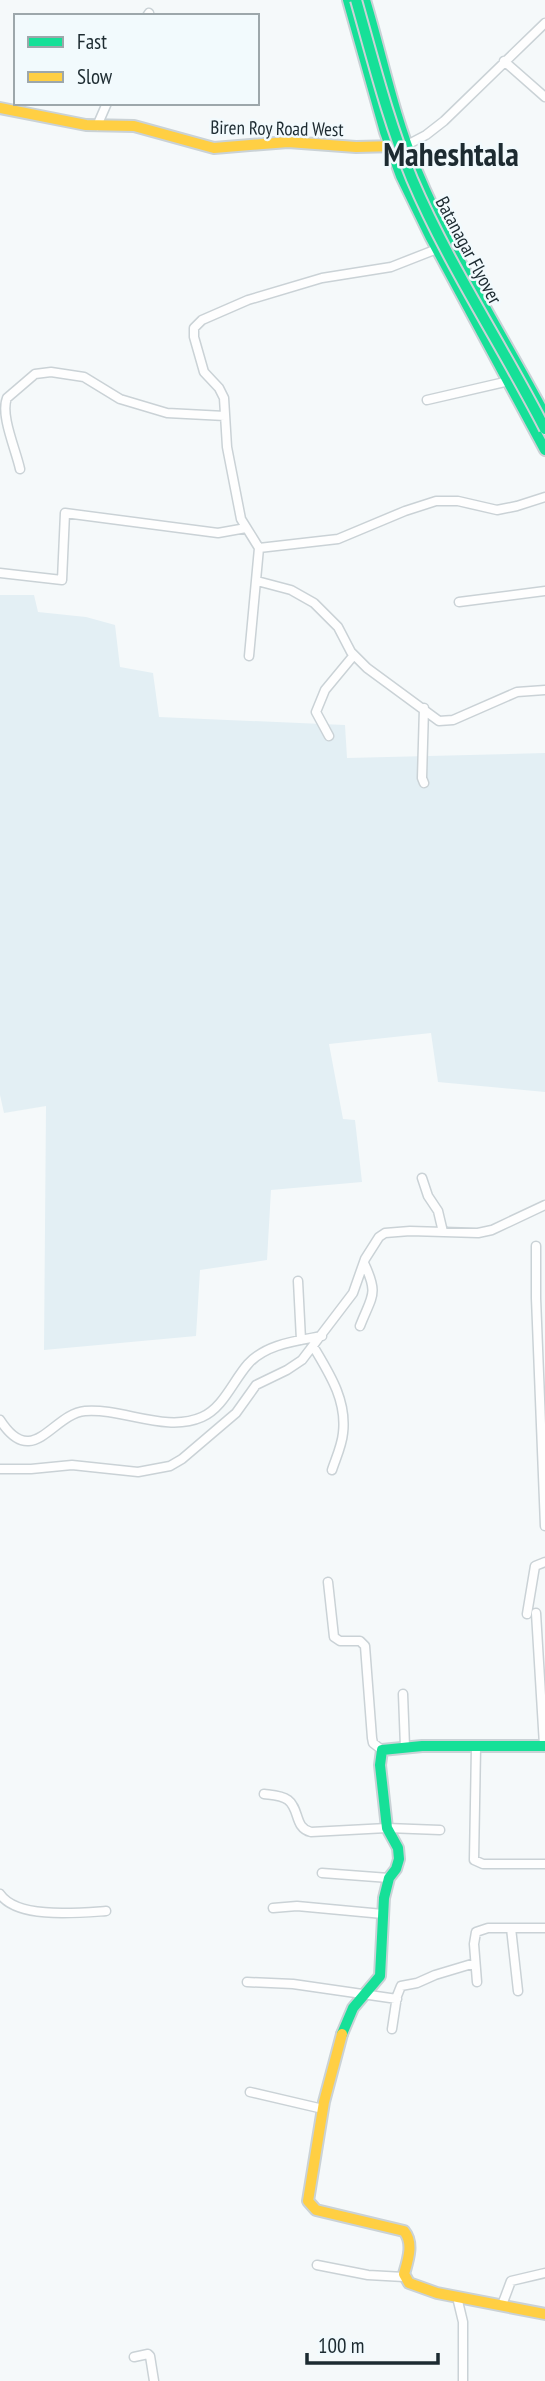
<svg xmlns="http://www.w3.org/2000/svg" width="545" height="2381" viewBox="0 0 545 2381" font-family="'PT Sans Narrow',sans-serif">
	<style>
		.built { fill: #e3eff4 }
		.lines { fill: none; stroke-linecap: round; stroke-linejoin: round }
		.street-casing { stroke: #cad2d6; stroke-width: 11 }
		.fast-casing { stroke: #cad2d6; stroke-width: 14 }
		.slow-casing { stroke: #cad2d6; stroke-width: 14 }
		.street { stroke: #fefefe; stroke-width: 8 }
		.fast { stroke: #16e098; stroke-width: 10 }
		.slow { stroke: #ffcf43; stroke-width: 10 }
		.fast-bridge-casing { stroke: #cad2d6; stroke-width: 14; stroke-linecap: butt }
		.fast-bridge { stroke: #16e098; stroke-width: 10 }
		.labels { text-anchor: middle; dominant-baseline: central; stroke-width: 5; stroke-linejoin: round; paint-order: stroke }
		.street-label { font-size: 19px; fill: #1d2b31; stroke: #f2fafd }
		.town-label { font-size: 33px; font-weight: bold; fill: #1d2b31; stroke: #f2fafd }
	</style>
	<rect width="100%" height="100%" fill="#f5f9fa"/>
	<!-- built -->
	<path class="built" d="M0,595H34L38,612L86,617L115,625L120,667L153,673L159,717L345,725L347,758L545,753V1092L438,1082L431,1033L329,1044L343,1119L355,1120L362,1182L271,1190L267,1260L200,1270L196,1336L44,1350L46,1106L4,1113L0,1095Z"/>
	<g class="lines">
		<defs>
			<path id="street" d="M147,16L149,13
				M504,61L545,97
				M97,126L107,103
				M407,145L426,135L444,121L545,23
				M427,400L509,381
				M20,469C16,450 0,415 7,398L35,374L51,372L84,377L120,399L167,413L225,416
				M259,548L338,539L405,511L436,501H458L497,510L517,506L545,497
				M0,573L62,580L65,513L218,533L246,528
				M257,581L291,590L314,603L338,627L351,652L367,668L439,721L453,720L517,692L545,690
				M459,602L545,591
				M249,656L259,548L241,519L227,447L224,398L219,388L204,372L194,337V328L202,320L248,300L322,278L391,267L437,249
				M424,708L422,778L424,783
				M329,736L316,712L325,690L354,655
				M422,1178L428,1196L438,1211L443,1232
				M536,1246V1298L545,1526
				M298,1281L301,1340
				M360,1326C372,1295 379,1295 364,1263
				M313,1346C329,1373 347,1400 343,1433C342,1445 336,1458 332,1470
				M0,1420C33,1471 52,1414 85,1411C123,1408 166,1433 202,1417C223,1408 233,1381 248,1364C266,1344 296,1341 322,1336
				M0,1469H31L72,1465L138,1472L170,1466L182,1459L236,1413L256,1385L287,1370L302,1360L353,1293L365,1259L379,1237L385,1233L410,1231L478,1233L492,1230L545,1205
				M328,1582L334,1637L340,1641H360L365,1646L372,1738L373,1743L382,1750
				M536,1613L544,1745
				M527,1614L535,1566L545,1562
				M403,1694L405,1747
				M476,1748L474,1860L483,1864H545
				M264,1794C271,1795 281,1795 288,1800C300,1809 294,1828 311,1832L387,1828L440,1830
				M322,1873L389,1878
				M0,1894C17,1919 77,1913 106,1911
				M273,1908L297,1906L383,1914
				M511,1928L518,1991
				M247,1982L293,1984L397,1999
				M477,1982L474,1944L476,1932L488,1928H545
				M392,2029L397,1996L401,1986L417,1983L435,1975L475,1963
				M250,2092L323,2109
				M317,2265L368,2275L404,2277
				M457,2297L463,2322V2381
				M502,2305L511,2281L545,2273
				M134,2357L148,2354L150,2356L154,2381"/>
			<path id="fast" d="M348,0L385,132L401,176L431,238L545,450
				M365,0C382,56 393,114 416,169C451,254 501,333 545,415
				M342,2034L353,2008L380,1976L384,1898L389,1878L396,1869L399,1859L398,1848L387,1828L380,1765L382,1750L422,1746H545"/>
			<path id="slow" d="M0,108L86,125L134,126L214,148L288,142L356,147L397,146
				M342,2034L324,2102L308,2201L316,2210L404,2231C414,2243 408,2260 404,2274L409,2283L437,2293L545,2314"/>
		</defs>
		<!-- street casing -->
		<use href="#street" class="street-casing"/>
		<!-- fast casing -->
		<use href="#fast" class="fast-casing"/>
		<!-- slow casing -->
		<use href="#slow" class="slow-casing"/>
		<!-- street -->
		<use href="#street" class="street"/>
		<!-- fast -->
		<use href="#fast" class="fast"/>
		<!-- slow -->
		<use href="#slow" class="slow"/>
		<defs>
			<path id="fast-bridge" d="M356,0C373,60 388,121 412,179C449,266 502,345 545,429"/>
		</defs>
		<!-- fast-bridge casing -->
		<use href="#fast-bridge" class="fast-bridge-casing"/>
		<!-- fast-bridge -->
		<use href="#fast-bridge" class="fast-bridge"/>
	</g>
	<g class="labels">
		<!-- street labels -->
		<g class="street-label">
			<text transform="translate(277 128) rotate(1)">Biren Roy Road West</text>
			<text transform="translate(469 250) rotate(62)">Batanagar Flyover</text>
		</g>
		<!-- town labels -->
		<g class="town-label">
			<text x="451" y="153">Maheshtala</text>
		</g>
	</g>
	<!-- legend -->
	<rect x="14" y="14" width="245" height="91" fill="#f2fafd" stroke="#9da7ab" stroke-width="2"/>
	<rect x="28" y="37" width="35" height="10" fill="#16e098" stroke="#9da7ab" stroke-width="2"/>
	<text x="77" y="49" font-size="21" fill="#1d2b31">Fast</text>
	<rect x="28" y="72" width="35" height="10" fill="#ffcf43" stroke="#9da7ab" stroke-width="2"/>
	<text x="77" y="84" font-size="21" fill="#1d2b31">Slow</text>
	<!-- scale -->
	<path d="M307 2353v10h131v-10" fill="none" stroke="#1d2b31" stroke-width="3.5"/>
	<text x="318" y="2353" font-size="21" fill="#1d2b31" stroke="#f2fafd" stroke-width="5" paint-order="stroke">100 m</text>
</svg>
